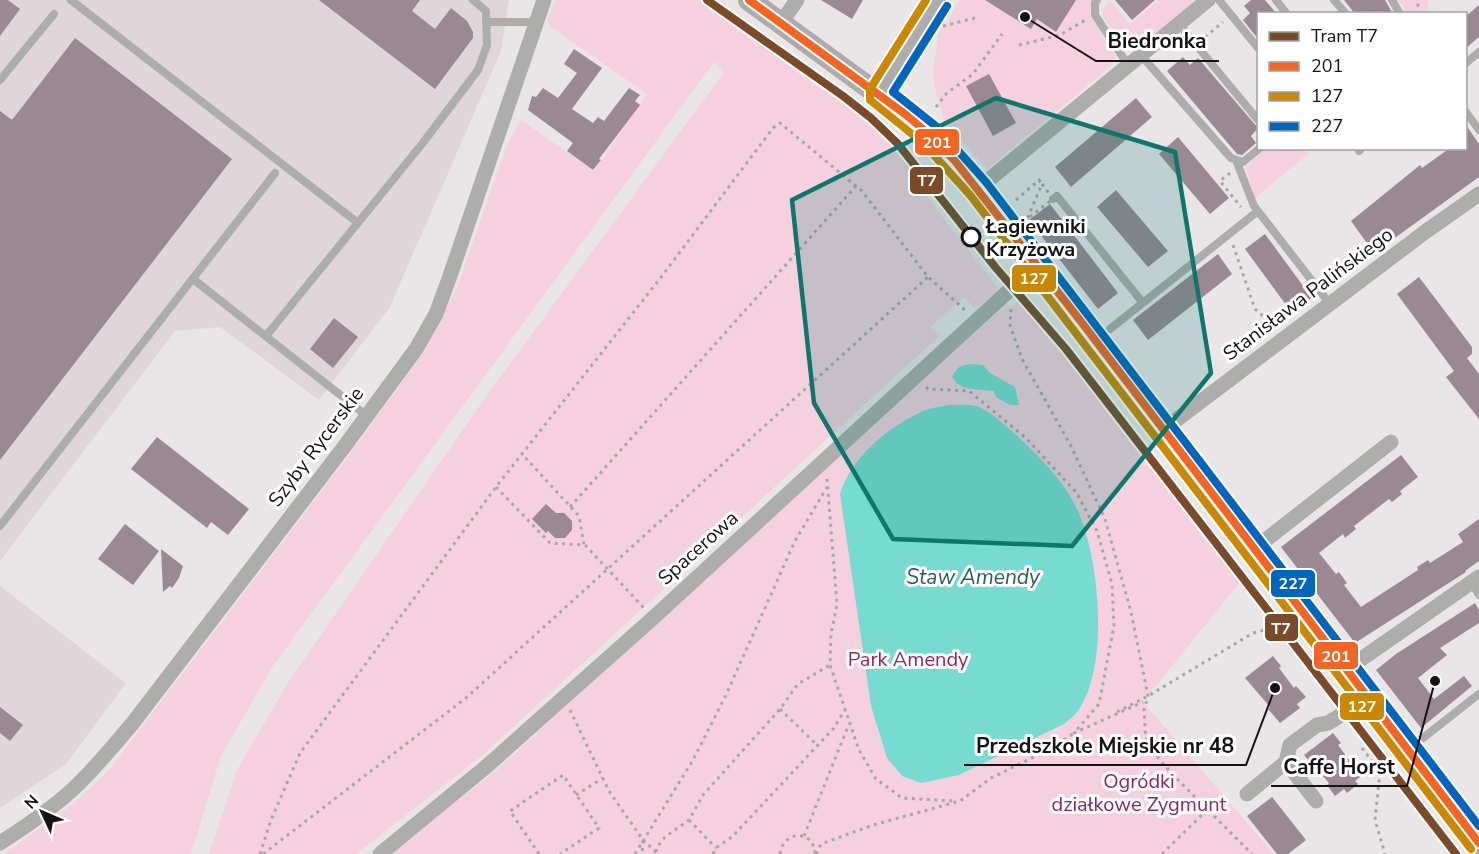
<svg xmlns="http://www.w3.org/2000/svg" width="1479" height="854" viewBox="0 0 1479 854" font-family="'Nunito Sans',sans-serif">
	<style>
		.built { fill: #e0d5d9 }
		.green { fill: #f5d1df }
		.water { fill: #77dbd1 }
		.building { fill: #9a8992 }
		.lines { fill: none; stroke-linecap: round; stroke-linejoin: round }
		.path { stroke: #a8a7a7; stroke-width: 3; stroke-dasharray: 3 4.5; stroke-linecap: butt }
		.lane { stroke: #adadac; stroke-width: 8 }
		.street { stroke: #adadac; stroke-width: 15 }
		.secondary { stroke: #adabac; stroke-width: 22 }
		.bus-1-casing { stroke: #fff; stroke-width: 12 }
		.bus-2-casing { stroke: #fff; stroke-width: 12 }
		.bus-3-casing { stroke: #fff; stroke-width: 12 }
		.bus-1 { stroke: #f26522; stroke-width: 8 }
		.bus-2 { stroke: #ca8804; stroke-width: 8 }
		.bus-3 { stroke: #0065bd; stroke-width: 8 }
		.tram-1-casing { stroke: #fff; stroke-width: 12 }
		.tram-1 { stroke: #7a4b2a; stroke-width: 8 }
		.marked { fill: #0f766e; fill-opacity: 0.2; stroke: #0f766e; stroke-width: 4.5; stroke-linejoin: round }
		.stop-dot { fill: #fff; stroke: #151213; stroke-width: 3 }
		.labels { text-anchor: middle; dominant-baseline: central; stroke-width: 6; stroke-linejoin: round; paint-order: stroke }
		.stop-label { font-size: 20px; font-weight: bold; fill: #151213; stroke: #fff; text-anchor: start }
		.street-label { font-size: 20px; fill: #151213; stroke: #fff }
		.park-label { font-size: 20px; fill: #92255d; stroke: #fff }
		.water-label { font-size: 21px; font-style: italic; fill: #276059; stroke: #fff }
		.leader { fill: none; stroke: #151213; stroke-width: 2 }
		.callout-dot { fill: #151213; stroke: #fff; stroke-width: 2 }
		.callout-label { font-size: 21px; text-anchor: middle; font-weight: bold; fill: #151213; stroke: #fff; stroke-width: 6; stroke-linejoin: round; paint-order: stroke }
		.line-badge { stroke: #fff; stroke-width: 2 }
		.badge-label { font-size: 16px; text-anchor: middle; font-weight: bold; fill: #fff }
	</style>
	<rect width="100%" height="100%" fill="#eae6e8"/>
	<!-- built -->
	<path class="built" d="M0,0H509L501,51L390,307L319,400L220,327L175,331L0,561Z
		M0,586L126,683L66,764L0,808Z"/>
	<!-- green -->
	<path class="green" d="M555,0H699L867,120L899,152L918,174L913,179L998,288L995,290L998,293L974,308L964,297L930,327L939,336L485,753L356,854H209L237,770L287,684L482,402L724,72L714,62L273,666L221,756L191,854H4L74,803L108,771L349,455L424,352L457,288L506,147L521,120L594,171L647,94L552,28L547,21Z
		M960,0H1092L1091,17L1116,57L1111,66L987,169L944,121L934,85L933,73L938,34Z
		M1158,0H1197L1134,51H1128L1103,18V9L1110,1L1130,24Z
		M1398,0H1428L1427,13H1405L1404,7Z
		M1267,148L1308,149L1309,153L1255,198L1245,167Z
		M1019,300L1063,351L1240,582L1143,702L1274,854H387L492,774L1007,304L1011,307Z"/>
	<!-- water -->
	<path class="water" d="M969,364L983,365L990,373L1015,387L1019,405H1010L996,397L994,391C979,389 958,392 952,376L959,367Z
		M948,405C957,405 967,404 976,406C988,409 1006,426 1016,435C1038,455 1061,478 1075,505C1099,551 1109,658 1082,704C1078,713 1071,718 1064,724L959,775L921,783L902,776L887,758L871,706L840,494C851,458 887,428 921,412C929,408 939,407 948,405Z"/>
	<!-- building -->
	<path class="building" d="M0,0H8L20,9L0,36Z
		M319,0H420L412,11L435,29L451,8L467,21L473,32V38L435,89Z
		M821,0H863L852,19Z
		M985,0H1076L1056,32L1037,19L1031,29Z
		M1115,0H1155L1132,20Z
		M1251,0H1265L1277,14H1258V39L1243,20L1250,13L1244,6Z
		M1344,0H1385L1393,14H1355Z
		M1479,5V37L1466,48V16Z
		M75,38L232,159L0,460V111L12,120Z
		M574,49L602,68L572,109L593,123L598,117L604,121L629,88L640,95L635,101L640,105L599,159L601,160L593,170L567,151L573,143L528,110L532,96L536,97L543,88L558,98L577,73L564,64Z
		M1183,57L1190,65L1198,58L1258,128L1251,136L1256,143L1242,155L1237,154L1167,71Z
		M989,74L1016,123L993,136L966,86Z
		M1136,98L1152,117L1071,187L1055,167Z
		M1466,125L1479,144V177L1374,253L1351,221L1420,165L1422,168L1450,148H1466Z
		M1178,137L1229,198L1210,214L1159,154Z
		M1116,190L1168,251L1148,267L1097,207Z
		M1050,204L1118,293L1098,309L1029,220Z
		M1265,234L1312,298L1292,313L1245,249Z
		M1218,254L1232,274L1148,340L1133,320Z
		M1419,277L1472,347V354L1467,358L1479,374V419L1446,377L1454,371L1397,294Z
		M334,318L358,337L333,368L310,349Z
		M157,437L249,509L228,535L211,522L207,528L131,469Z
		M1401,455L1418,477L1400,491L1402,494L1392,502L1389,499L1354,526L1356,529L1345,538L1343,534L1319,553L1336,574L1339,572L1347,583L1344,585L1361,607L1418,570L1417,567L1428,560L1430,563L1463,542L1458,534L1479,519V561L1465,571L1466,572L1355,643L1281,547Z
		M546,504L556,513H564L572,521V530L565,538H555L548,531L546,533L532,519Z
		M125,524L159,551L133,585L98,559Z
		M161,549L183,566L179,578L172,588L170,586L163,592Z
		M1475,603L1479,610V623L1440,648L1447,655L1418,678L1434,699L1464,676L1472,686L1421,728L1376,670L1396,654Z
		M1273,656L1281,666L1279,668L1294,688L1296,686L1306,697L1297,704L1300,708L1280,723L1268,709L1270,707L1245,678Z
		M0,707L23,725L10,741L0,733Z
		M1333,733L1341,743L1338,745L1353,765L1356,763L1364,774L1355,781L1358,784L1347,793L1344,789L1335,796L1327,785L1329,783L1304,755Z
		M1272,797L1306,840L1288,854H1277L1247,816Z"/>
	<g class="lines">
		<!-- path -->
		<path class="path" d="M1416,14L1419,0
			M943,26L975,18
			M1205,37L1223,22
			M1019,45L1060,35L1087,19
			M936,107L947,93L973,74L1002,34
			M1230,173L1220,181L1241,207
			M1042,184L1053,199L1027,219Z
			M1016,200L1039,180L1042,184
			M1233,245L1255,309L1275,327
			M1011,309L1010,325L1022,359L1071,446L1105,519L1131,612L1148,696L1144,710L1146,744L1175,777L1252,854
			M926,387L928,389L969,391L1026,438L1076,492L1097,531L1112,584L1114,626L1099,704L1074,733L1143,702
			M827,479L837,604L831,634L830,665L859,750L876,779L902,798L955,801
			M496,487L550,543L584,545L579,516L522,454
			M570,507L856,186
			M585,545L644,608
			M780,709L817,745
			M570,710L609,791L643,840L642,854
			M1117,712L1148,696L1253,633L1273,628
			M1362,748L1380,772L1375,820L1385,854
			M576,795L603,778
			M689,820L716,848
			M804,836L849,724
			M643,840L658,854
			M656,852L657,847L665,837L689,820L703,795L780,709L798,684L830,665
			M260,854L271,820L300,753L496,487L662,276L773,128L780,123L862,191L928,277L967,312
			M263,854L466,698L928,277
			M539,854L510,811L563,775L599,828L560,854
			M635,854L693,760L725,697L795,541L827,487
			M713,854L716,848L732,837L833,729L845,710
			M780,854C783,830 814,829 815,854
			M816,854L821,844L873,825L960,801L991,778L1044,752L1073,734
			M1162,854L1202,815"/>
		<!-- lane -->
		<path class="lane" d="M71,0L358,223
			M1097,0L1095,3V15L1128,65
			M1219,0L1258,48
			M1276,0L1287,14
			M1334,0L1346,14
			M1392,0L1400,14
			M486,22H535
			M1178,23L1258,120
			M1140,54L1231,158L1243,162L1260,148
			M1466,63L1479,52
			M0,80L54,14
			M1466,112L1479,130
			M1359,151L1362,148
			M1236,160L1254,206L1330,304
			M1053,199L1057,196L1143,303
			M193,279L367,416
			M1110,329L1258,211
			M266,336L422,144L478,70L487,45L486,11L473,0
			M0,526L275,173
			M1471,582L1479,595
			M1409,749L1479,694"/>
		<!-- street -->
		<path class="street" d="M781,23L797,0
			M991,178L1208,0
			M1163,430L1425,232L1479,194
			M1254,549L1391,442
			M1347,669L1479,577
			M1286,762L1316,801
			M1247,794L1286,762L1290,745L1317,725L1328,723L1338,717L1366,694
			M0,843C25,827 50,810 72,790C94,770 113,746 132,724L344,447L416,349L436,314L450,276L544,0
			M380,854L487,766L653,618L1013,287L1038,267"/>
		<!-- secondary -->
		<path class="secondary" d="M749,0L905,114L930,135L955,161L1079,319L1479,843
			M879,94L938,0"/>
		<defs>
			<path id="bus-1" d="M749,0L905,114L930,135L955,161L1079,319L1479,843"/>
			<path id="bus-2" d="M926,0L870,89V100L923,143L970,195L1471,849"/>
			<path id="bus-3" d="M947,6L893,92L937,127L986,182L1479,826"/>
		</defs>
		<!-- bus-1 casing -->
		<use href="#bus-1" class="bus-1-casing"/>
		<!-- bus-2 casing -->
		<use href="#bus-2" class="bus-2-casing"/>
		<!-- bus-3 casing -->
		<use href="#bus-3" class="bus-3-casing"/>
		<!-- bus-1 -->
		<use href="#bus-1" class="bus-1"/>
		<!-- bus-2 -->
		<use href="#bus-2" class="bus-2"/>
		<!-- bus-3 -->
		<use href="#bus-3" class="bus-3"/>
		<defs>
			<path id="tram-1" d="M707,0L843,96L871,118L898,144L996,268L1066,349L1456,854"/>
		</defs>
		<!-- tram-1 casing -->
		<use href="#tram-1" class="tram-1-casing"/>
		<!-- tram-1 -->
		<use href="#tram-1" class="tram-1"/>
	</g>
	<!-- marked area -->
	<path class="marked" d="M996,98L1175,152L1211,373L1072,546L893,539L814,403L792,200Z"/>
	<!-- markers -->
	<circle class="stop-dot" cx="971" cy="237" r="9"/>
	<g class="labels">
		<!-- stop labels -->
		<g class="stop-label">
			<text x="986" y="226">Łagiewniki<tspan x="986" dy="23">Krzyżowa</tspan></text>
		</g>
		<!-- street labels -->
		<g class="street-label">
			<text transform="translate(1308 294) rotate(-37)">Stanisława Palińskiego</text>
			<text transform="translate(316 447) rotate(-53)">Szyby Rycerskie</text>
			<text transform="translate(698 548) rotate(-42)">Spacerowa</text>
		</g>
		<!-- park labels -->
		<g class="park-label">
			<text x="908" y="659">Park Amendy</text>
			<text x="1139" y="781">Ogródki<tspan x="1139" dy="23">działkowe Zygmunt</tspan></text>
		</g>
		<!-- water labels -->
		<g class="water-label">
			<text x="973" y="577">Staw Amendy</text>
		</g>
	</g>
	<!-- callouts -->
	<path class="leader" d="M1025 17L1096 61H1219M1275 688L1246 765H964M1435 681L1407 786H1271"/>
	<g class="callout-dot">
		<circle cx="1025" cy="17" r="6"/>
		<circle cx="1275" cy="688" r="6"/>
		<circle cx="1435" cy="681" r="6"/>
	</g>
	<g class="callout-label">
		<text x="1157" y="48">Biedronka</text>
		<text x="1105" y="753">Przedszkole Miejskie nr 48</text>
		<text x="1339" y="774">Caffe Horst</text>
	</g>
	<g class="line-badge">
		<rect x="914" y="128" width="46" height="28" rx="6" fill="#f26522"/>
		<rect x="909" y="166" width="35" height="29" rx="6" fill="#7a4b2a"/>
		<rect x="1011" y="264" width="46" height="29" rx="6" fill="#ca8804"/>
		<rect x="1270" y="569" width="46" height="29" rx="6" fill="#0065bd"/>
		<rect x="1264" y="613" width="35" height="29" rx="6" fill="#7a4b2a"/>
		<rect x="1313" y="641" width="46" height="29" rx="6" fill="#f26522"/>
		<rect x="1339" y="692" width="46" height="29" rx="6" fill="#ca8804"/>
	</g>
	<g class="badge-label">
		<text x="937" y="148">201</text>
		<text x="927" y="186">T7</text>
		<text x="1034" y="284">127</text>
		<text x="1293" y="589">227</text>
		<text x="1281" y="634">T7</text>
		<text x="1336" y="662">201</text>
		<text x="1362" y="712">127</text>
	</g>
	<!-- legend -->
	<rect x="1257" y="12" width="210" height="138" fill="#ffffff" stroke="#a1a0a1" stroke-width="1.5"/>
	<rect x="1269" y="32" width="30" height="9" fill="#7a4b2a" stroke="#a1a0a1" stroke-width="1.5"/>
	<text x="1311" y="42" font-size="18" fill="#151213">Tram T7</text>
	<rect x="1269" y="62" width="30" height="9" fill="#f26522" stroke="#a1a0a1" stroke-width="1.5"/>
	<text x="1311" y="72" font-size="18" fill="#151213">201</text>
	<rect x="1269" y="92" width="30" height="9" fill="#ca8804" stroke="#a1a0a1" stroke-width="1.5"/>
	<text x="1311" y="102" font-size="18" fill="#151213">127</text>
	<rect x="1269" y="122" width="30" height="9" fill="#0065bd" stroke="#a1a0a1" stroke-width="1.5"/>
	<text x="1311" y="132" font-size="18" fill="#151213">227</text>
	<!-- north arrow -->
	<g transform="translate(42 812) rotate(314)" stroke="#ffffff" stroke-width="4.5" paint-order="stroke">
	<path d="M0-4.5L10 22L0 15L-10 22Z" fill="#151213"/>
	<text y="-9" font-size="16" font-weight="bold" text-anchor="middle" fill="#151213">N</text>
	</g>
</svg>
